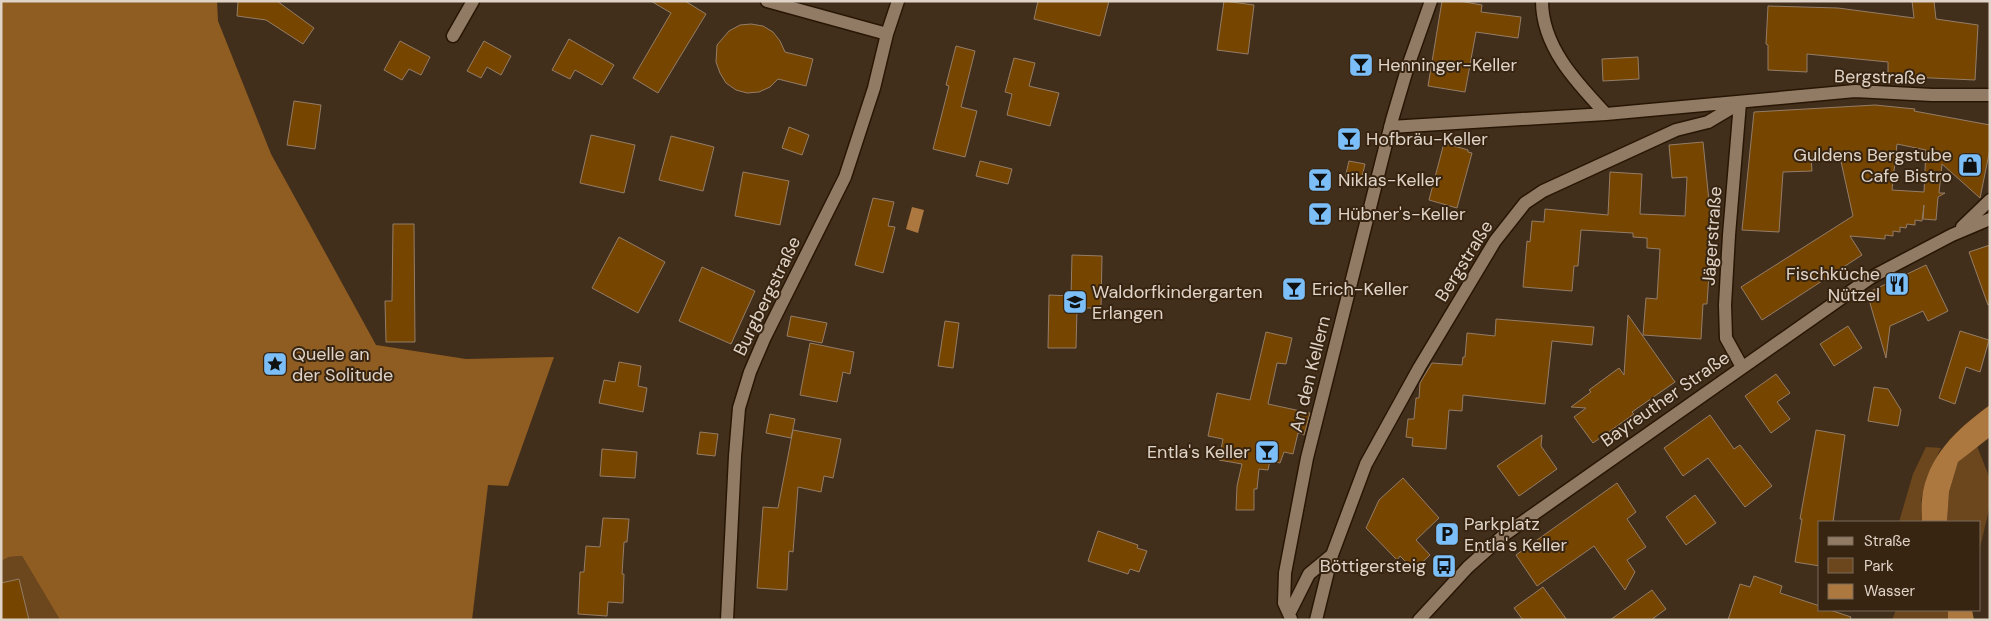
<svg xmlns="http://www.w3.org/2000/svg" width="1991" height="621" viewBox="0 0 1991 621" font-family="'DM Sans',sans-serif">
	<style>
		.green { fill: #6c471e }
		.forest { fill: #8f5c21 }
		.water { fill: #ad7840 }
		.building { fill: #764500; stroke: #947d67; fill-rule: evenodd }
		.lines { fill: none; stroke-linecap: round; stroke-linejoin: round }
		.minor-casing { stroke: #281604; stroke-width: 15 }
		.tertiary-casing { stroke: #281604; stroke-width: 15 }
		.minor { stroke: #927b65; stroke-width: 12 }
		.tertiary { stroke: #927b65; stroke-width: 12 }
		.labels { text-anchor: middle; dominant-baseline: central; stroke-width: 4; stroke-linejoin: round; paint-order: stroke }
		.poi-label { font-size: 18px; fill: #e0d4c8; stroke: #382511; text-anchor: start }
		.street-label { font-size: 18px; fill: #e0d4c8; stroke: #382511 }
	</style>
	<rect width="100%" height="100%" fill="#422f1b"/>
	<!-- green -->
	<path class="green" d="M1977,446L1990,479V505L1980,548V522H1947L1949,492L1958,462Z
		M1926,447L1941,448L1927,477L1921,500L1922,522H1899L1913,474Z
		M22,556L60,620H1V561L9,557Z
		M1896,610H1948V620H1892Z"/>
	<!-- forest -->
	<path class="forest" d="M1,1H217L218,21L271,154L376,345L466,359L554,357L508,486L488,485L472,620H60L22,556L9,557L1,561Z"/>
	<!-- water -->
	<path class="water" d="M912,207L924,210L918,233L906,229Z
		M1990,405V437L1958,462L1949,492L1947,522H1922C1922,515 1921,506 1922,499C1927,456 1957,429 1990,405Z
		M1948,610H1972L1974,620H1948Z"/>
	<!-- building -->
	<path class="building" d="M238,1H277L314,28L303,44L266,20L237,16Z
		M651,1H685L706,14L658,93L633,78L671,13Z
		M1038,1H1109L1100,36L1034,19Z
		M1224,1L1254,5L1248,54L1217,50Z
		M1442,1H1459L1482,5L1481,12L1521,17L1518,38L1476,32L1465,92L1428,86Z
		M1912,1H1934L1936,19L1978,25L1975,80L1888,76V62L1807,54V72L1768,70V45L1766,44L1768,6L1838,8L1914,18Z
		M751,24L763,26L773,32L780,41L785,52L813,59L806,86L778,79L770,87L759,92L747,93L736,90L726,83L720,73L716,62L717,45L729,31L740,25Z
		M569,39L614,65L602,85L575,70L570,79L552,70Z
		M400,41L430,57L421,75L409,69L402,80L384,70Z
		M484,41L511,56L501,75L487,67L481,78L467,71Z
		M956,46L975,51L961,107L977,111L965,157L933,149L949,86L946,85Z
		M1638,57L1639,79L1603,81L1602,59Z
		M1014,58L1035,63L1029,86L1059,93L1050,126L1007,115L1012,94L1005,92Z
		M294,101L321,105L315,149L287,145Z
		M1875,105L1915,109L1914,111L1990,125V149L1980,198L1942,164L1939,193H1945L1938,197L1936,220L1923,219L1924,205L1922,221L1915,220V225L1907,224L1906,228L1900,227V232L1893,231V236L1885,235V239L1850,236L1862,255L1762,320L1741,287L1853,216L1840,157H1811L1812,171L1783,172L1779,232L1742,230L1754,112ZM1897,144L1926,150L1924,192L1892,190Z
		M789,127L809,135L802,155L782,148Z
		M591,135L635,145L624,193L580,183Z
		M671,136L714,147L703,191L659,180Z
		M1703,142L1709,201H1714L1707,304H1703L1701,339L1643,335L1646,298L1657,299L1660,249L1647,248V238L1633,237V233L1581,230L1578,266H1574L1572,291L1523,287L1527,241L1530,242L1532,221L1544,222L1545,209L1608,215L1610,172L1642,174L1640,214L1685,216L1687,177L1672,178L1669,145Z
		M1444,143L1468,150V152L1472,153L1457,208L1429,200Z
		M980,161L1012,169L1008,184L976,176Z
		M1349,161L1365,164L1361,181L1345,178Z
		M743,172L789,181L780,225L735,216Z
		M873,198L894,202L888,226L895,227L883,273L855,265Z
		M393,224H414L415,342H386L385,301H392Z
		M619,237L665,262L638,313L592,288Z
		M1990,245V305H1988L1969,252Z
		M1072,255L1102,256L1101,308H1077L1076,348H1048L1049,295L1071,296Z
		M1926,265L1948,311L1928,321L1923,311L1890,326L1886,358L1867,293Z
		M702,267L755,291L731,344L679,321Z
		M1628,315L1675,382L1632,412L1634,414L1593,443L1574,417L1586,408L1571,407L1591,392L1589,390L1619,368L1624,375Z
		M791,316L827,323L822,343L787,336Z
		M1496,319L1594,327L1592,345L1552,341L1545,404L1463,395L1462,411L1449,410L1446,449L1412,446L1413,438L1406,437L1408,419H1414L1416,398H1419L1420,383L1432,363L1462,365L1463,357H1465L1467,333L1495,336Z
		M945,321L959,323L953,368L938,366Z
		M1848,326L1862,348L1834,366L1820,344Z
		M1960,331L1989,340L1980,372L1966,367L1955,404L1939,398Z
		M1266,332L1292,338L1286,364L1277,363L1268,404L1310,413L1304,435L1298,433L1293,454L1284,452L1280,463L1270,460L1268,470L1259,469L1257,489H1254V510H1236L1237,486L1242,464L1219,460L1223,439L1208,436L1217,393L1250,400Z
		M810,343L854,352L850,374L843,372L837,402L800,395Z
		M619,362L641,366L638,386L647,388L643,412L599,403L604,380L615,382Z
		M1776,374L1790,393L1777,402L1790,419L1771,433L1745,396Z
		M1874,387L1888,389L1901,410L1898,426L1868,421Z
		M770,414L795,419L791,438L766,433Z
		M1710,415L1734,449L1740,445L1772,486L1745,507L1708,458L1683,476L1664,448Z
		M793,430L841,439L833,478L824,476L821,492L798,487L793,552L789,551L787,590L757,588L763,507L778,508Z
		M1816,430L1845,435L1833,522H1820V566L1795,562L1802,519H1800Z
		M700,432L718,434L715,456L697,454Z
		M1542,435L1541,446L1557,469L1519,496L1497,466Z
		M602,449L637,452L635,478L600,476Z
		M1403,478L1439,518L1416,540L1430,555L1414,570L1400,556L1397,560L1366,528L1379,500Z
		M1617,483L1636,512L1627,519L1646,547L1627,560L1635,572L1625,590L1594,546L1537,586L1516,555Z
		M1695,495L1716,523L1686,545L1666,517Z
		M603,518L629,519L627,542H624L622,574H624L623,603L608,602L607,616L578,614L580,572H584L586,546L600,547Z
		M1098,531L1138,545L1137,548L1147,551L1139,572L1130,569L1128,574L1088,561Z
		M1754,576L1782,586L1780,593L1820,606V610H1830L1851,617L1850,620H1728L1740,584L1750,587Z
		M19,579L29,620H1V583Z
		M1543,587L1567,620H1523L1514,608Z
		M1652,590L1666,609L1651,620H1610Z"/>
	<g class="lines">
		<defs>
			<path id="minor" d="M767,1L887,34
				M1542,1C1542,47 1577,83 1606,114
				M453,36L473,1
				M1740,103L1729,235L1725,305L1726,338L1742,367
				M1390,127L1606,114L1855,91L1932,95H1990
				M1289,614L1284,603L1285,573L1307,458L1392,120L1408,66L1431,1
				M1291,619L1289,614L1309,574L1332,555
				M727,620L735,456L739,408L750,372L765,337L845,177L874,88L887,34L898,1
				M1316,620L1332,555L1366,464L1419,368L1495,241L1525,203L1543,191L1676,130L1708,122L1740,103"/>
			<path id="tertiary" d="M1962,227L1990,200
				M1419,620L1468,567L1504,535L1870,278L1952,235L1990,219"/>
		</defs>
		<!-- minor casing -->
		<use href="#minor" class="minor-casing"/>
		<!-- tertiary casing -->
		<use href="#tertiary" class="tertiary-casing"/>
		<!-- minor -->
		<use href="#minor" class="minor"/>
		<!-- tertiary -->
		<use href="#tertiary" class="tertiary"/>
	</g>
	<!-- icons -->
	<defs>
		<symbol id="bar-square" viewBox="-11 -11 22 22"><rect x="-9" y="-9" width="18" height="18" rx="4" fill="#7bbef8" stroke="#382511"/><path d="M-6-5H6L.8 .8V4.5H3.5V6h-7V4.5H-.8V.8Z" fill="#111"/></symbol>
		<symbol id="shop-square" viewBox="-11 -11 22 22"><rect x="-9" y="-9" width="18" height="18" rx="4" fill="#7bbef8" stroke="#382511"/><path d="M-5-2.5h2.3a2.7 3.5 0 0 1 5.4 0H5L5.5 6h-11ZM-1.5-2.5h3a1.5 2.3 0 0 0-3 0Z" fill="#111"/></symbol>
		<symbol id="restaurant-square" viewBox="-11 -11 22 22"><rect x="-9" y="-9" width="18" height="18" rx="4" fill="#7bbef8" stroke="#382511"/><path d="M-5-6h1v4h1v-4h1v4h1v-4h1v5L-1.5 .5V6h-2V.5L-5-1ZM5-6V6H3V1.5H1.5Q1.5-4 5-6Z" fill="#111"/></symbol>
		<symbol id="school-square" viewBox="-11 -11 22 22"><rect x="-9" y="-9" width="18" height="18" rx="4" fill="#7bbef8" stroke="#382511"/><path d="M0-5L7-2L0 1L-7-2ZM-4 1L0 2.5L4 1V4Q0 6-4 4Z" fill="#111"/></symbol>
		<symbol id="sight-square" viewBox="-11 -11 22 22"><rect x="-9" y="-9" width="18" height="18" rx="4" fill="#7bbef8" stroke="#382511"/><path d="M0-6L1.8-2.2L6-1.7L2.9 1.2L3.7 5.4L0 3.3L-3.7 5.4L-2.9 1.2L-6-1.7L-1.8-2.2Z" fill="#111"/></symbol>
		<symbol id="parking-square" viewBox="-11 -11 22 22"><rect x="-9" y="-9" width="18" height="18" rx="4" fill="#7bbef8" stroke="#382511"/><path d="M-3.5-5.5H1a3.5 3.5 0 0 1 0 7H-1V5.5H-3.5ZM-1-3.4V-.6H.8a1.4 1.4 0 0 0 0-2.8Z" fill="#111"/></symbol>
		<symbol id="bus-square" viewBox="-11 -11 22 22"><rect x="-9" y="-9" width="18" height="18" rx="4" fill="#7bbef8" stroke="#382511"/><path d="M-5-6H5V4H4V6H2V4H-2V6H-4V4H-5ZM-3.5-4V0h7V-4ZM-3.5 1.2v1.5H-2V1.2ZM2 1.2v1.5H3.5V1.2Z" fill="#111"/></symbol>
	</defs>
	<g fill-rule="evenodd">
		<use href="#bar-square" x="1347" y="51" width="28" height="28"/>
		<use href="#bar-square" x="1335" y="125" width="28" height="28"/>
		<use href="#shop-square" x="1956" y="151" width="28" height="28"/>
		<use href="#bar-square" x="1306" y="166" width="28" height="28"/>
		<use href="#bar-square" x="1306" y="200" width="28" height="28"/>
		<use href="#restaurant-square" x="1883" y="270" width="28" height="28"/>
		<use href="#bar-square" x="1280" y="275" width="28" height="28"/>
		<use href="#school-square" x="1061" y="288" width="28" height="28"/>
		<use href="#sight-square" x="261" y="350" width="28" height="28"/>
		<use href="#bar-square" x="1253" y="438" width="28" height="28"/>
		<use href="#parking-square" x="1433" y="520" width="28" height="28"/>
		<use href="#bus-square" x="1430" y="552" width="28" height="28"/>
	</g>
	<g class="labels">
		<!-- poi labels -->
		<g class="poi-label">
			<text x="1378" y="65">Henninger-Keller</text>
			<text x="1366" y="139">Hofbräu-Keller</text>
			<text x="1952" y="155" text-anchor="end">Guldens Bergstube<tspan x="1952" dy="21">Cafe Bistro</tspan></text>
			<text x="1338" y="180">Niklas-Keller</text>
			<text x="1338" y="214">Hübner's-Keller</text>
			<text x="1880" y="274" text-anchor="end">Fischküche<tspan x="1880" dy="21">Nützel</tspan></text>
			<text x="1312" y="289">Erich-Keller</text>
			<text x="1092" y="292">Waldorfkindergarten<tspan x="1092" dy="21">Erlangen</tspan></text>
			<text x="292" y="354">Quelle an<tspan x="292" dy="21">der Solitude</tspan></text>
			<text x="1250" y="452" text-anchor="end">Entla's Keller</text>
			<text x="1464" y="524">Parkplatz<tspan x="1464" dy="21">Entla's Keller</tspan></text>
			<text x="1426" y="566" text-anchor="end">Böttigersteig</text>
		</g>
		<!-- street labels -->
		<g class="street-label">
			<text transform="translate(1880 77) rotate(1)">Bergstraße</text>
			<text transform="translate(1712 236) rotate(-86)">Jägerstraße</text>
			<text transform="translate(1464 261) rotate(-58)">Bergstraße</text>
			<text transform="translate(767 296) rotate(-64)">Burgbergstraße</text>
			<text transform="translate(1310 374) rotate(-76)">An den Kellern</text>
			<text transform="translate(1665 399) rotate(-35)">Bayreuther Straße</text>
		</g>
	</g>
	<!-- border -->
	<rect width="1991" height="621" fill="none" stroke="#e0d4c8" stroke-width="5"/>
	<!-- legend -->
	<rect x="1818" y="521" width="162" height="90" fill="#382511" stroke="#7b6b5a"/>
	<rect x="1828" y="537" width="25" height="8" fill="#927b65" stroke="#7b6b5a"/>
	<text x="1864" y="546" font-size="15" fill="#e0d4c8">Straße</text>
	<rect x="1828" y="558" width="25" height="15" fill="#6c471e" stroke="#7b6b5a"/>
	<text x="1864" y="571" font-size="15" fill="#e0d4c8">Park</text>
	<rect x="1828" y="584" width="25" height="15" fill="#ad7840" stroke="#7b6b5a"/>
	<text x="1864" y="596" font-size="15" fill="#e0d4c8">Wasser</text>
</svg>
